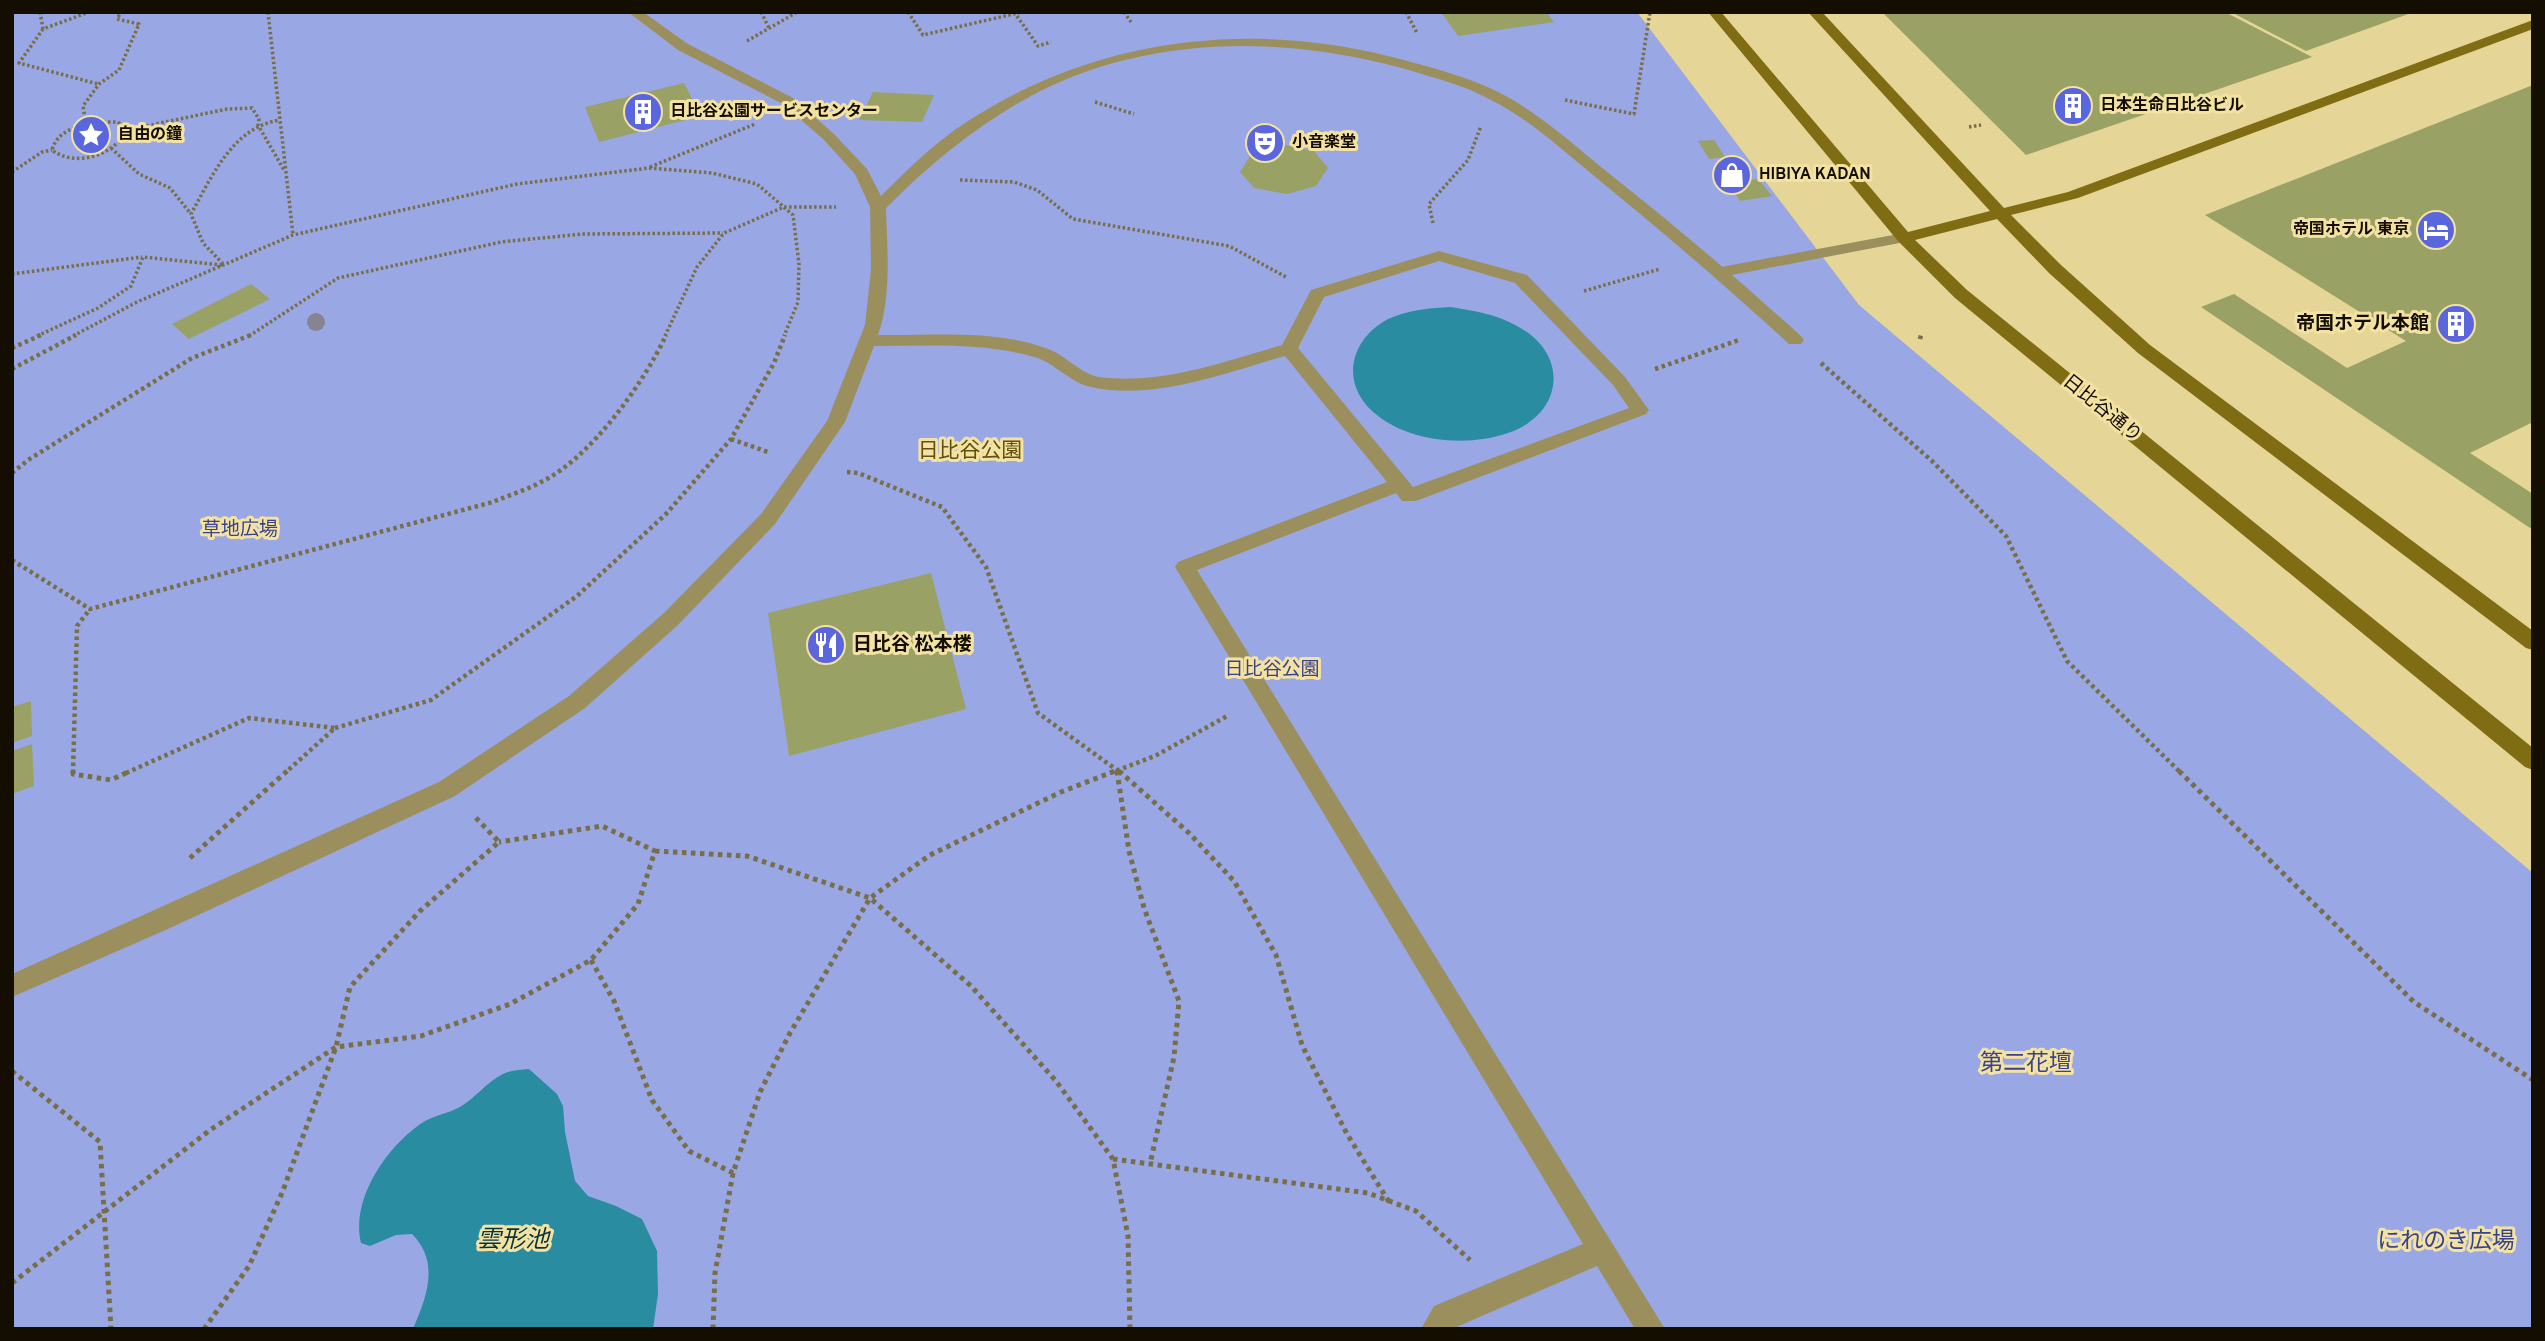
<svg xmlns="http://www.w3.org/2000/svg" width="2545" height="1341" viewBox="0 0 2545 1341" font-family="Overpass,'Noto Sans JP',sans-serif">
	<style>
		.green { fill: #9aa7e5 }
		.water { fill: #2a8ca1 }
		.building { fill: #99a165 }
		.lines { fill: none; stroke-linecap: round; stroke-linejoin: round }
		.path-far2 { stroke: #786e48; stroke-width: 3.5; stroke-dasharray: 2.5 2.5; stroke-linecap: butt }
		.path-far1 { stroke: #786e48; stroke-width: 4.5; stroke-dasharray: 3.5 3.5; stroke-linecap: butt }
		.path { stroke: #786e48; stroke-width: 5; stroke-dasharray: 4.5 4.5; stroke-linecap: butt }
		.lane { fill: #9c8f5e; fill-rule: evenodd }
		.street { fill: #9c8f5e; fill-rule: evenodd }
		.secondary { fill: #806c13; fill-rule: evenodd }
		.tree { fill: #868490 }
		.labels { text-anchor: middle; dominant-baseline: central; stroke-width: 6; stroke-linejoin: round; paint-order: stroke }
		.far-poi-label { font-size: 16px; font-weight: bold; fill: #140e00; stroke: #f3e2a2; text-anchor: start }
		.poi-label { font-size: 19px; font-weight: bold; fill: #140e00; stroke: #f3e2a2; text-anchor: end }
		.street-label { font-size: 19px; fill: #140e00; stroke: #f3e2a2 }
		.park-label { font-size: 19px; fill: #39428c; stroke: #f3e2a2 }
		.neighbourhood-label { font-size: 21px; fill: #61510f; stroke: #f3e2a2 }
		.near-park-label { font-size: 23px; fill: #39428c; stroke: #f3e2a2 }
		.near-water-label { font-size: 24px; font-style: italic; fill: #06343d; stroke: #f3e2a2 }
	</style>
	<rect width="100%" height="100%" fill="#e5d596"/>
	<!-- green -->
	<path class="green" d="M12,12H1637L1859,305L2533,873V1329H12Z"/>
	<!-- water -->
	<path class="water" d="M1451,307C1474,311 1496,314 1517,326C1570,354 1564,414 1508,433C1465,448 1401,442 1368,407C1340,376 1354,337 1388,319C1408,310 1430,308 1451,307Z
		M529,1069L557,1094L563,1106L565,1132L575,1181L588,1196L616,1206L642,1219L657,1251L658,1294L653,1329H413C427,1296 440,1262 412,1234L396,1235L370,1246L361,1243C350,1199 388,1144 425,1121C436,1115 449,1113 460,1107C475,1098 487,1082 503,1074C510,1070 521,1070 529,1069Z"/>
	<!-- building -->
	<path class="building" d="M1441,12H1546L1554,22L1458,36Z
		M1882,12H2225L2312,57L2026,155Z
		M2231,12H2411V13L2306,51Z
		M684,83L701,116L599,142L585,107Z
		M2533,85V422L2470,453L2533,494V530L2201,307L2234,294L2347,368L2406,341L2205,215Z
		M873,92L934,95L922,122L859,120Z
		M1714,140L1725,157L1709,159L1698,141Z
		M1281,144L1314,151L1328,168L1316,186L1287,194L1254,188L1240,172L1252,153Z
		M1734,162L1746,178L1726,181L1714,165Z
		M1758,179L1772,196L1740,201L1728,183Z
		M251,284L270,299L189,339L172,324Z
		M931,573L966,709L789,756L768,613Z
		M31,701L32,736L12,743V707Z
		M32,744L34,786L12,794V751Z"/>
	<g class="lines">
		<!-- path-far2 -->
		<path class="path-far2" d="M40,12L43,29L89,12
			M268,12L293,235
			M761,12L769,28
			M908,12L923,35L1022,12
			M1014,12L1038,46L1051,42
			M1124,12L1131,22
			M1406,12L1417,33
			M43,29L19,63L98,84
			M747,41L797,12
			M1565,100L1634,114L1650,12
			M1095,102L1134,114
			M98,122H118L127,130C115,155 75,168 52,150C58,129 79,126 98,122Z
			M86,124L83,106L99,84L119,70L139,24L117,19L121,12
			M1969,127L1981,125
			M127,130L227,109L252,108L259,119L258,125L284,170
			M111,148L139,174L170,188L191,214
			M650,167L755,124
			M12,172L42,152L52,150
			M960,180L1014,182L1037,190L1073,219L1229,246L1286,277
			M1433,223L1429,204L1468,160L1481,126
			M223,264L203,243L191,214C212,176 233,127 280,120
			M12,274L142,257
			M1584,291L1660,269
			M37,336L98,308L131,286L143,257L222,265
			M73,336L137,302L293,235L517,184L649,168L712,173L757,184L793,215L799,264L798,302L784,336
			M249,336L338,278L501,242L582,234L723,233
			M665,336L697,267L724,233L784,207H836"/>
		<!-- path-far1 -->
		<path class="path-far1" d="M1920,339L1921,335
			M12,348L41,335
			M1821,363L1932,461L2006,536L2067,661L2181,773
			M12,369L76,335
			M1655,369L1739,340
			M731,439L768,452
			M847,472L858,473L942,507L986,567L1038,713L1121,773
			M12,473L28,460L192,358L251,335
			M12,560L90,609L493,502C509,495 527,490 543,481C591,457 644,383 666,335
			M335,728L431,700L577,596L666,514L731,439L774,363L785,335
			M73,773L77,626L90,609
			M126,773L249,718L335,728L285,773
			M1110,773L1155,756L1229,715"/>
		<!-- path -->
		<path class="path" d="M73,771V774L111,780L130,771
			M1117,771L1129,851L1144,908L1179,1001L1174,1057L1150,1164
			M1119,771L1189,833L1234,881L1276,955L1302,1045L1347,1134L1389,1202
			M2179,771L2414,1002L2533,1080
			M655,851L747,856L870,898L971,986L1056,1081L1113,1159L1128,1236L1130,1329
			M190,858L287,771
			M591,960L614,1001L652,1100L689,1151L733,1173
			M12,1071L100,1142L111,1329
			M1113,1159L1368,1193L1416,1211L1470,1260
			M12,1283L210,1130L336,1047L421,1036L510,1004L591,960L638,904L655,851L602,826L499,842
			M204,1329L249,1266L282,1193L336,1047L350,987L420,911L499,842L475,817
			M713,1329L715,1273L733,1173L760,1092L790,1033L870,898L930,855L1061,792L1115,771"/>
		<!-- lane -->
		<path class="lane" d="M1904,233L1910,235L1912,238L1910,241L1721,277L1713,272L1721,267Z"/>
		<!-- street -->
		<path class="street" d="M628,12H643L688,44L793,98L834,134L867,169L881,196C907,170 934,143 965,123C1091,40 1243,20 1388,56C1427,66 1468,76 1504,95C1541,115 1573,144 1606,171C1673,224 1738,279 1801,336L1804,340L1801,344H1789C1725,285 1660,230 1593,175C1561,149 1529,119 1491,100C1469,88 1446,81 1422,74C1293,34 1143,32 1022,101C971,130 928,166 886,208C887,248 892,296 878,335C933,336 995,329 1048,349C1065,355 1081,374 1099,377C1161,385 1223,362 1282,345L1311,290L1439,251L1527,275L1625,377L1646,406L1649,410L1646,414L1416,501H1402L1396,493L1197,570L1665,1329H1635L1597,1266L1452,1329H1421L1434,1306L1583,1244L1175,567L1178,562L1387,482L1285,356C1224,373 1155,401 1091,387C1070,383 1054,362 1034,357C983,342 927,346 874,346L845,422L775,524L678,625L585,708L455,796L168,929L12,997V974L439,782L569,696L664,613L761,514L827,421L865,325L871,269L870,207L855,174L824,140L783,104L678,50ZM1439,261L1515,283L1613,385L1629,408L1413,487L1298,348L1324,297Z"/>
		<!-- secondary -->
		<path class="secondary" d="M1708,12H1721L1908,232L1990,211L1808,12H1822L2004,208L2068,192L2533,20V29L2078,198L2011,215L2061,265L2150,345L2533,631V650L2526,648L2138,353L2049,273L1997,219L1915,240L1967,290L2533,748V770L2525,767L1955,298L1898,241Z"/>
	</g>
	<!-- trees -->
	<circle class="tree" cx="316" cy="322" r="9"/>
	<!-- icons -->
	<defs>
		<symbol id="building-disc" viewBox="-11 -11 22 22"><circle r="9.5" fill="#5a66dd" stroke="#f3e2a2"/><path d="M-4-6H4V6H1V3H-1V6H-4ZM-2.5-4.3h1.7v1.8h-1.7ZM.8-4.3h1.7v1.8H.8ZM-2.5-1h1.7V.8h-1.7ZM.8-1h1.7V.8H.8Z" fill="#fff"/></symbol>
		<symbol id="sight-disc" viewBox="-11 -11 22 22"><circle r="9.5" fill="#5a66dd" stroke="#f3e2a2"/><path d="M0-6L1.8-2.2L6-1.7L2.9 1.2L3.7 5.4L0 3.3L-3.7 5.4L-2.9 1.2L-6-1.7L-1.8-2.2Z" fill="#fff"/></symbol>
		<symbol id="theatre-disc" viewBox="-11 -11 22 22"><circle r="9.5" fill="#5a66dd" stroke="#f3e2a2"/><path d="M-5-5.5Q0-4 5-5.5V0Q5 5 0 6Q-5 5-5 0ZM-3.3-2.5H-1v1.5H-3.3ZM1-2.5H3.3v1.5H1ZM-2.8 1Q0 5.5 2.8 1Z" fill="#fff"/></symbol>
		<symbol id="shop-disc" viewBox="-11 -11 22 22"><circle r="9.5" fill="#5a66dd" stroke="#f3e2a2"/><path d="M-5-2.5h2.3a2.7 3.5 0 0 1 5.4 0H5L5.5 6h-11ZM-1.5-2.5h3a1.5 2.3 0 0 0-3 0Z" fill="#fff"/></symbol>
		<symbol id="hotel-disc" viewBox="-11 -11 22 22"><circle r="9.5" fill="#5a66dd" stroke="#f3e2a2"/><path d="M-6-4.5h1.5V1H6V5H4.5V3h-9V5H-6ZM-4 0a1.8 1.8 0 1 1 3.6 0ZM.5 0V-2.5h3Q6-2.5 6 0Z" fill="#fff"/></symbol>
		<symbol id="restaurant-disc" viewBox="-11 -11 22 22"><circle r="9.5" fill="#5a66dd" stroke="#f3e2a2"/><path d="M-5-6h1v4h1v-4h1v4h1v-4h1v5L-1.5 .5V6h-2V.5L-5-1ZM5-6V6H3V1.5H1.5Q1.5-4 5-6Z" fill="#fff"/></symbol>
	</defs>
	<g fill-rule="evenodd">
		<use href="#building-disc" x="2051" y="84" width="44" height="44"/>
		<use href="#building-disc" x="621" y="90" width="44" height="44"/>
		<use href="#sight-disc" x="69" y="113" width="44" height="44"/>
		<use href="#theatre-disc" x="1243" y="121" width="44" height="44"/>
		<use href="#shop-disc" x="1710" y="153" width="44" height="44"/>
		<use href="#hotel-disc" x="2414" y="208" width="44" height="44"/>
		<use href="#building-disc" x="2434" y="302" width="44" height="44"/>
		<use href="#restaurant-disc" x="804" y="623" width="44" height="44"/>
	</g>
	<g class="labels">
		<!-- far-poi labels -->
		<g class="far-poi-label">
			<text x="2100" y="106">日本生命日比谷ビル</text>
			<text x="670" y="112">日比谷公園サービスセンター</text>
			<text x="118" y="135">自由の鐘</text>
			<text x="1292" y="143">小音楽堂</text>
			<text x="1759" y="175">HIBIYA KADAN</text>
			<text x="2409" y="230" text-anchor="end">帝国ホテル 東京</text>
		</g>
		<!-- poi labels -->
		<g class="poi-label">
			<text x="2429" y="324">帝国ホテル本館</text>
			<text x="853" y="645" text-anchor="start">日比谷 松本楼</text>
		</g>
		<!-- street labels -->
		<g class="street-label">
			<text transform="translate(2102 409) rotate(39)">日比谷通り</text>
		</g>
		<!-- park labels -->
		<g class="park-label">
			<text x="240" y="530">草地広場</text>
			<text x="1272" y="670">日比谷公園</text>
		</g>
		<!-- neighbourhood labels -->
		<g class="neighbourhood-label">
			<text x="970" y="451">日比谷公園</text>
		</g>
		<!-- near-park labels -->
		<g class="near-park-label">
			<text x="2026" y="1064">第二花壇</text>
			<text x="2446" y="1242">にれのき広場</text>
		</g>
		<!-- near-water labels -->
		<g class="near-water-label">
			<text x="513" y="1241">雲形池</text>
		</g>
	</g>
	<!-- border -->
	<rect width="2545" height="1341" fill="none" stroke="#140e00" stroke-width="28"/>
</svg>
